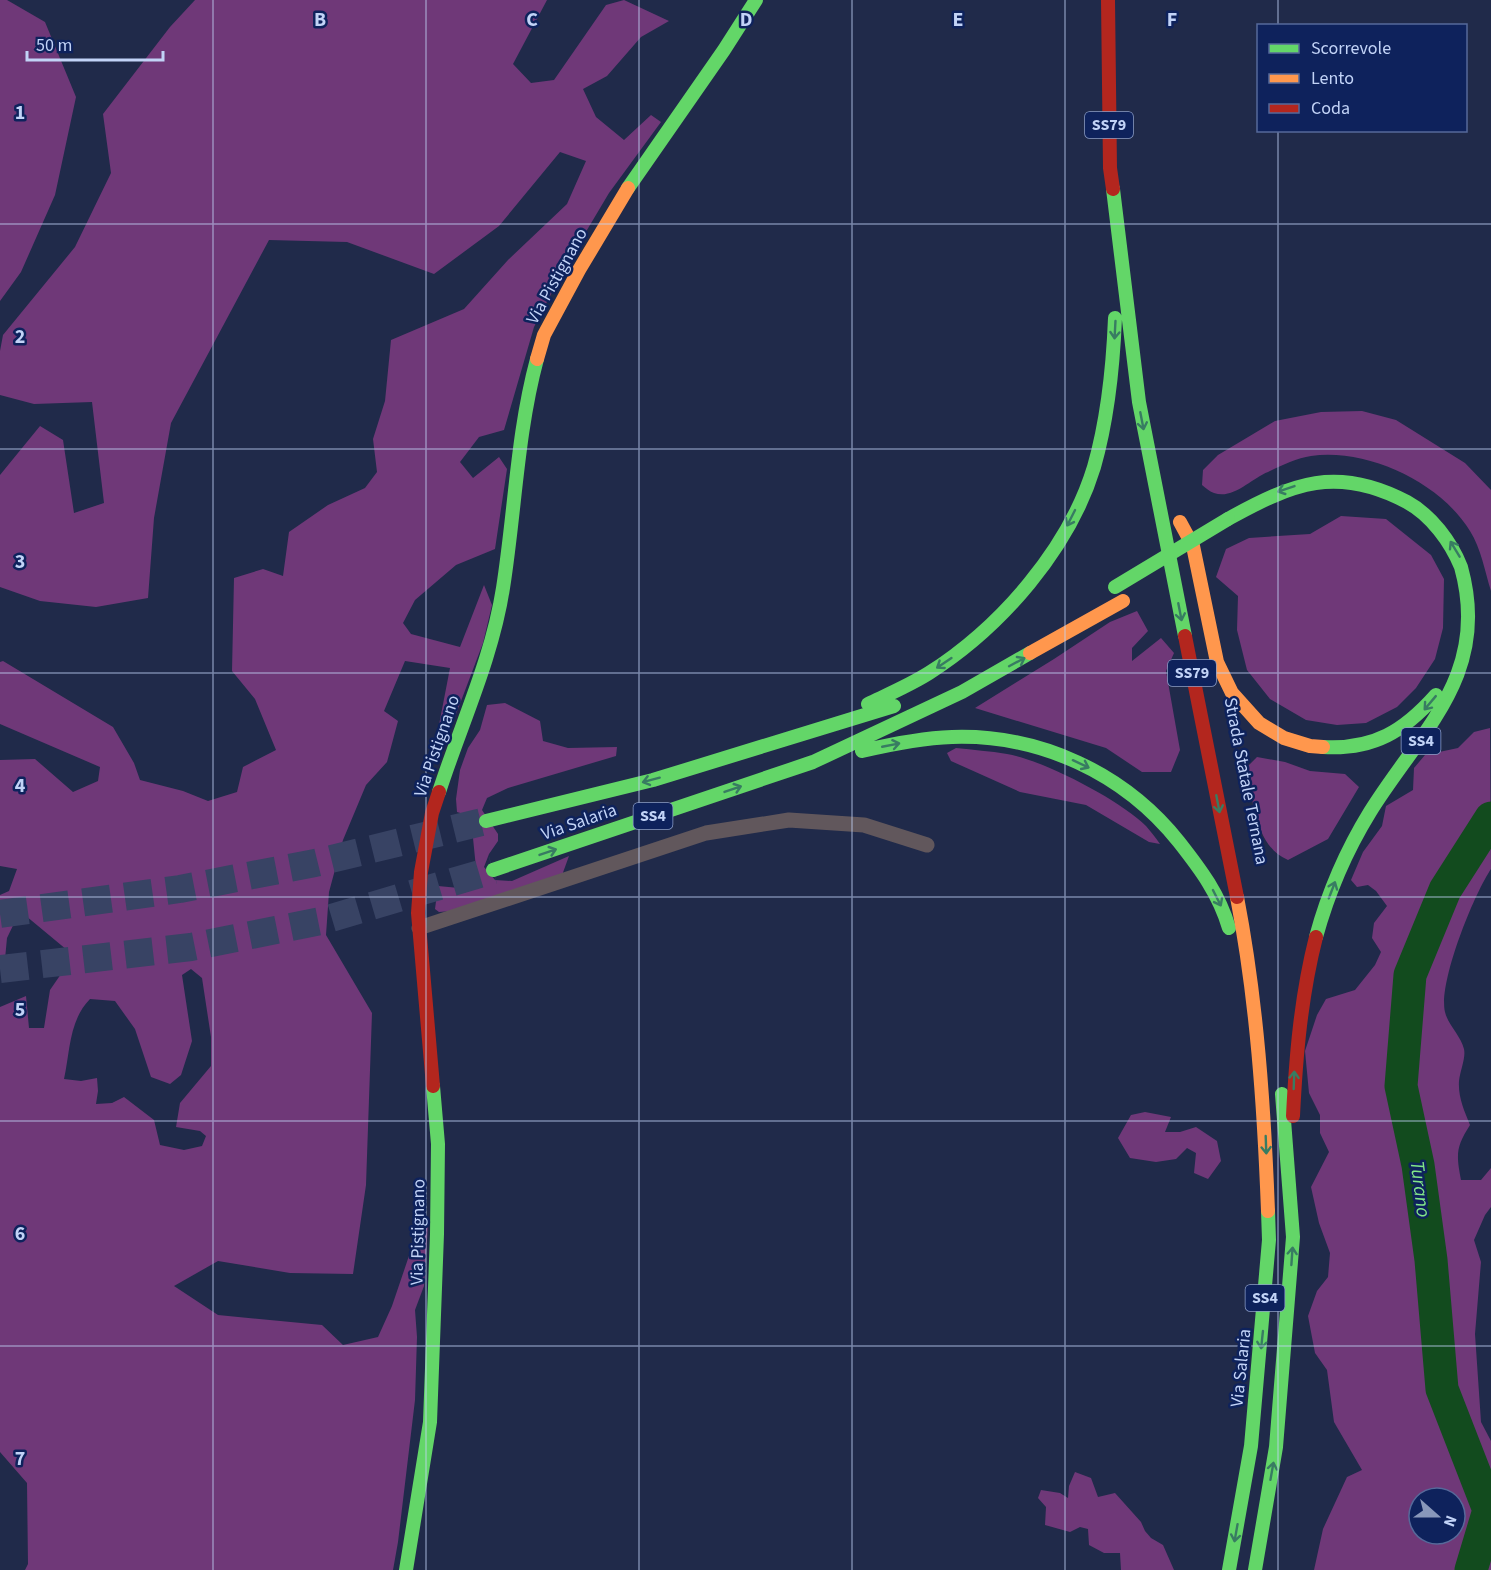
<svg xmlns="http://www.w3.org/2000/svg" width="1491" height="1570" viewBox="0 0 1491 1570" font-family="'Source Sans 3',sans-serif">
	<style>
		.forest { fill: #6f3878; fill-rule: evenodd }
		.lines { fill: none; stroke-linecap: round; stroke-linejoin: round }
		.river { stroke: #124b1e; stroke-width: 33 }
		.highway-tunnel { stroke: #384364; stroke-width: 28; stroke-dasharray: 28 14; stroke-linecap: butt }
		.street { stroke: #61575c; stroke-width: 15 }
		.fast { stroke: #63d668; stroke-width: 14 }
		.slow { stroke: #ff974d; stroke-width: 14 }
		.jam { stroke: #b3261e; stroke-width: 14 }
		.fast-bridge { stroke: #63d668; stroke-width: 14 }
		.oneway { stroke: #387c62 }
		.grid { fill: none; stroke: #c2d3f7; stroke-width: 1.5; stroke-opacity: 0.55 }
		.labels { text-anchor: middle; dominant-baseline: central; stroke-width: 5; stroke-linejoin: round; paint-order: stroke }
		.shield { fill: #0e225c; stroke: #8c9ec8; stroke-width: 1.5 }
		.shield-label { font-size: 16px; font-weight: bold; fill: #c2d3f7 }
		.street-label { font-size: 18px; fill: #c2d3f7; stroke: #0e225c }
		.water-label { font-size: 20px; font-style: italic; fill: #82e688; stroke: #0e225c }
		.grid-label { font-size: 20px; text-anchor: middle; font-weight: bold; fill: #c2d3f7; stroke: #0e225c; stroke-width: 5; stroke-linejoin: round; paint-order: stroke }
	</style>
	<rect width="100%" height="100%" fill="#202a4a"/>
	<!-- forest -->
	<path class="forest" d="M0,0H7L45,22L76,97L55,195L21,272L0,301Z
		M195,0H547L513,64L531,83L554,80L606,5L624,0L669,21L641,37L607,76L583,89L596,117L624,140L651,115L661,122L609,193L565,267L534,327L504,430L479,437L460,462L473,478L499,457L507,469L495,549L456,565L415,600L403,623L411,634L460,647L484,585L492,605L483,643L447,738L438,730L450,668L405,661L384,711L398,721L387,762L366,785L343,840L329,892L326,935L372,1013L366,1185L353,1274L290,1273L218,1261L174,1286L218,1315L322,1325L343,1345L378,1337L392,1306L413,1244L428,1225L424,1286L415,1310L417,1337L415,1400L398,1542L393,1570H25L28,1564L27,1483L0,1452V1007L26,996L29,1028H44L50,990L61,974L67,950L20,911L7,938L5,959L0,961V895L9,891L17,869L0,866V760L35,759L73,792L98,781L100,767L0,724V662L3,661L113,727L134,763L140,780L183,791L208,801L237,792L243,767L276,750L255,699L232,671L234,578L263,569L283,576L289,532L328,505L365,488L377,472L373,439L385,401L391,340L464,309L508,260L567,204L586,161L560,152L499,226L434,274L347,242L269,240L171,423L154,518L148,598L96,607L40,601L0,587V475L40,426L63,440L74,513L104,503L92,402L34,404L0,395V351L3,335L75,247L111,173L103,114L170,27ZM191,969L202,978L211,1037V1066L180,1103L176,1127L200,1131L206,1136L202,1146L184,1150L160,1145L154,1120L124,1097L112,1103L96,1104L98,1091L97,1078L81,1081L64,1079C70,1052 69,1020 90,999L115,1001L135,1029L151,1077L170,1084L181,1075L192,1041L182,975Z
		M1362,411L1396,420L1465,463L1491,490V591C1485,572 1481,548 1470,531C1440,482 1367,448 1311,456C1297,458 1280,466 1268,472C1252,478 1233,500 1214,493C1210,492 1206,488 1202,485L1203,470L1218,455L1275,421L1321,412Z
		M1341,516L1386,519L1431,555L1444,579L1443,628L1435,659L1416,688L1397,707L1366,723L1337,725L1306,720L1270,699L1247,670L1237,630L1238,596L1216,577L1226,549L1249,538L1310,534Z
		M1137,611L1148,631L1132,648V661L1161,638L1174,653L1166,671L1180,750L1171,772H1142L1106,748L975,708L1054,659L1110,622Z
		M505,703L540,721L543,741L568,748L617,747L616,756L508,788L487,798L482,810L498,834V841L489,854L484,867L495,880L512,881L569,856L561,878L463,910L439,912L435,909L438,886L459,888L463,893L478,888L472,828L467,815L457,812L456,799L460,770L468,748L480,730L487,705Z
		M1490,728L1491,869C1474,894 1438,983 1445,1012C1448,1025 1461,1036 1464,1049C1466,1058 1460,1071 1459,1081C1458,1097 1464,1110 1470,1125C1456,1147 1456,1154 1461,1180H1481L1491,1168V1207L1485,1215L1474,1240L1481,1262L1475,1334L1481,1422L1491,1441V1570H1314L1323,1529L1347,1477L1362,1470L1334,1422L1327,1370L1315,1353L1308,1316L1317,1291L1328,1277L1330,1253L1319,1223L1311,1187L1329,1152L1320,1133V1115L1309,1093L1305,1051L1317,1015L1326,999L1355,990L1375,965L1381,952L1372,938L1374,923L1387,906L1376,891L1368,885L1357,887L1351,880L1363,852L1382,826L1386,806L1413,790L1414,768L1425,755L1458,748L1474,732ZM1419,1498H1455V1534H1419Z
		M956,748C973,750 990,751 1007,754C1043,760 1120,800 1146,826C1151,832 1156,838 1160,844L1149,842L1086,805L1020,792L951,761L947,753Z
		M1257,757L1285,762L1310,771L1345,774L1359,787L1328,839L1288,860C1255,847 1253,798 1246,768Z
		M1145,1112L1171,1117L1165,1132H1180L1196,1127L1217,1141L1221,1161L1208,1179L1194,1173L1196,1153L1187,1148L1176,1159L1156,1162L1130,1158L1118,1138L1131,1115Z
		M1075,1472L1091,1478L1098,1497L1115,1493L1141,1522L1145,1531L1151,1538L1163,1545L1174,1570H1121L1120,1553H1104L1089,1545L1088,1529L1080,1527L1070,1532L1045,1525L1046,1507L1038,1498L1041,1490L1060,1493L1068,1498L1069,1486Z"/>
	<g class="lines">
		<!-- river -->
		<path class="river" d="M1471,1570L1489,1510L1442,1389L1431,1260L1418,1165L1401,1086L1410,975L1445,890L1491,818"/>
		<!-- highway-tunnel -->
		<path class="highway-tunnel" d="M0,914L180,889L315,863L486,821
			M0,969L191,947L321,921L493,870"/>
		<!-- street -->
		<path class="street" d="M419,928L706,833L789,820L864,825L927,845"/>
		<!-- fast -->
		<path class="fast" d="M628,188L724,50L756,0
			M1113,189L1139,402L1185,636
			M1228,519C1293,483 1337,465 1407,502C1431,515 1451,542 1461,567C1491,675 1421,730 1370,812C1346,851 1328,893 1316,937
			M868,704C889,694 910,685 929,673C1001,627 1069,549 1094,467C1108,418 1113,368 1115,318
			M1323,747C1374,750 1404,731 1436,695
			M862,751C892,744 922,738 952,737C1040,734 1124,773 1179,842C1201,870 1219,894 1229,928
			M439,792C461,724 492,659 503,588C515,512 517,433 537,359
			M486,821L653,780L894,706
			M493,870L813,762L962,692L1030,653
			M406,1570L430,1422L437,1234L438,1144L433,1086
			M1229,1570L1251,1446L1269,1240L1268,1211
			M1255,1570L1276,1447L1293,1237L1282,1094"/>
		<!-- slow -->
		<path class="slow" d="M537,359L544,335L579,270L628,188
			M1180,522L1193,546L1217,662L1232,693L1259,723L1284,738L1310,746L1323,747
			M1030,653L1123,601
			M1237,897C1257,1001 1264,1106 1268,1211"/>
		<!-- jam -->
		<path class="jam" d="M1108,0L1110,168L1113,189
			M1185,636L1237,897
			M433,1086L418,913L421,872L432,813L439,792
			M1293,1116C1296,1055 1301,996 1316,937"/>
		<!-- fast-bridge -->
		<path class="fast-bridge" d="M1115,587L1228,519"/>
	</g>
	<!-- one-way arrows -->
	<defs><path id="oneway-shaft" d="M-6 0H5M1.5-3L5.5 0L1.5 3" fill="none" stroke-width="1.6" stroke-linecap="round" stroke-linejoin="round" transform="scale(1.5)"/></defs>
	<g class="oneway">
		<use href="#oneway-shaft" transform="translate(1115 330) rotate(93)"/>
		<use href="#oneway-shaft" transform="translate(1142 421) rotate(79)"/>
		<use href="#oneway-shaft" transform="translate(1286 489) rotate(161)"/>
		<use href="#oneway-shaft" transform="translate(1071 518) rotate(117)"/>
		<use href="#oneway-shaft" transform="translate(1455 549) rotate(-121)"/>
		<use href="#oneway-shaft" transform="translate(1180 612) rotate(79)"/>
		<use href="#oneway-shaft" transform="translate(1017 662) rotate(-28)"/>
		<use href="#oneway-shaft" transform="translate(944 663) rotate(146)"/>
		<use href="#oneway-shaft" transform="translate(1430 703) rotate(130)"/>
		<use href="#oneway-shaft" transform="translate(891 745) rotate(-11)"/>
		<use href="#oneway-shaft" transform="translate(1081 764) rotate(25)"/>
		<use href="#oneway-shaft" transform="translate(651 780) rotate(165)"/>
		<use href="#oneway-shaft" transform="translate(733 789) rotate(-19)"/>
		<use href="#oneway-shaft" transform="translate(1218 804) rotate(79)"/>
		<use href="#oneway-shaft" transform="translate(548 852) rotate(-19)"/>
		<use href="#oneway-shaft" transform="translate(1332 890) rotate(-69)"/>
		<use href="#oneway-shaft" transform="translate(1217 898) rotate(63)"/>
		<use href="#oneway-shaft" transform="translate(1294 1080) rotate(-88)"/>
		<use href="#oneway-shaft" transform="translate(1266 1145) rotate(88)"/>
		<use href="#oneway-shaft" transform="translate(1292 1256) rotate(-86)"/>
		<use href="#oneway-shaft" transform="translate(1262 1340) rotate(96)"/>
		<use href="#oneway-shaft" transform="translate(1272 1471) rotate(-80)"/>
		<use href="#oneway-shaft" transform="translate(1236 1533) rotate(100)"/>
	</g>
	<!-- grid -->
	<path class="grid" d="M213,0V1570M426,0V1570M639,0V1570M852,0V1570M1065,0V1570M1278,0V26M1278,130V1570M0,224H1491M0,449H1491M0,673H1491M0,897H1491M0,1121H1491M0,1346H1491"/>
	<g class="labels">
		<!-- shield labels -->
		<g class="shield">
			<rect x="1085" y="112" width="48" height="26" rx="4.5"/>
			<rect x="1168" y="660" width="48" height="26" rx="4.5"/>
			<rect x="1401.5" y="728" width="39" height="26" rx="4.5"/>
			<rect x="633.5" y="803" width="39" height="26" rx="4.5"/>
			<rect x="1245.5" y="1285" width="39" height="26" rx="4.5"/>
		</g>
		<g class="shield-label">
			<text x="1109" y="125">SS79</text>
			<text x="1192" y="673">SS79</text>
			<text x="1421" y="741">SS4</text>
			<text x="653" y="816">SS4</text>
			<text x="1265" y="1298">SS4</text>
		</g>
		<!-- street labels -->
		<g class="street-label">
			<text transform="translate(557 276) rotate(-61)">Via Pistignano</text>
			<text transform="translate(437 746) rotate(-71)">Via Pistignano</text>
			<text transform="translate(1246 781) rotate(79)">Strada Statale Ternana</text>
			<text transform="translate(579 822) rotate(-19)">Via Salaria</text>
			<text transform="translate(418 1232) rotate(-89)">Via Pistignano</text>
			<text transform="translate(1241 1368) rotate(-84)">Via Salaria</text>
		</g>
		<!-- water labels -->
		<g class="water-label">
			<text transform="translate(1420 1189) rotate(83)">Turano</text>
		</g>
	</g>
	<g class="grid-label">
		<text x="320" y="26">B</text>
		<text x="532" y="26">C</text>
		<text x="746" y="26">D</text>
		<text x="958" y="26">E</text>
		<text x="1172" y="26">F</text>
		<text x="20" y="119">1</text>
		<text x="20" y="343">2</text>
		<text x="20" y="568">3</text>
		<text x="20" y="792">4</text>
		<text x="20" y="1016">5</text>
		<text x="20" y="1240">6</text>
		<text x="20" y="1465">7</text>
	</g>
	<!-- legend -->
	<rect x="1257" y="24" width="210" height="108" fill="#0e225c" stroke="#56699a" stroke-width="1.5"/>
	<rect x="1269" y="44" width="30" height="9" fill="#63d668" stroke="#56699a" stroke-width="1.5"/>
	<text x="1311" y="54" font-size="18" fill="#c2d3f7">Scorrevole</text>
	<rect x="1269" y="74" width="30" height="9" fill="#ff974d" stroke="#56699a" stroke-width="1.5"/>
	<text x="1311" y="84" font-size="18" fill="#c2d3f7">Lento</text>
	<rect x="1269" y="104" width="30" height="9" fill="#b3261e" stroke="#56699a" stroke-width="1.5"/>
	<text x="1311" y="114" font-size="18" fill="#c2d3f7">Coda</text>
	<!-- north arrow -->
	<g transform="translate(1437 1516) rotate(111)"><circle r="28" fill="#0e225c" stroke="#56699a" stroke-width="1.5"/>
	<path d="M0-4.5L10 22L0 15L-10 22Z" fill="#8998ba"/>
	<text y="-9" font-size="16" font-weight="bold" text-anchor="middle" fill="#c2d3f7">N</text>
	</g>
	<!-- scale -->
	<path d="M27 51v9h136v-9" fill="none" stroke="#c2d3f7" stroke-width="3"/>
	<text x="36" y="51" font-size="18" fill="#c2d3f7" stroke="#0e225c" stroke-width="4.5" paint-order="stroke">50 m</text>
</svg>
